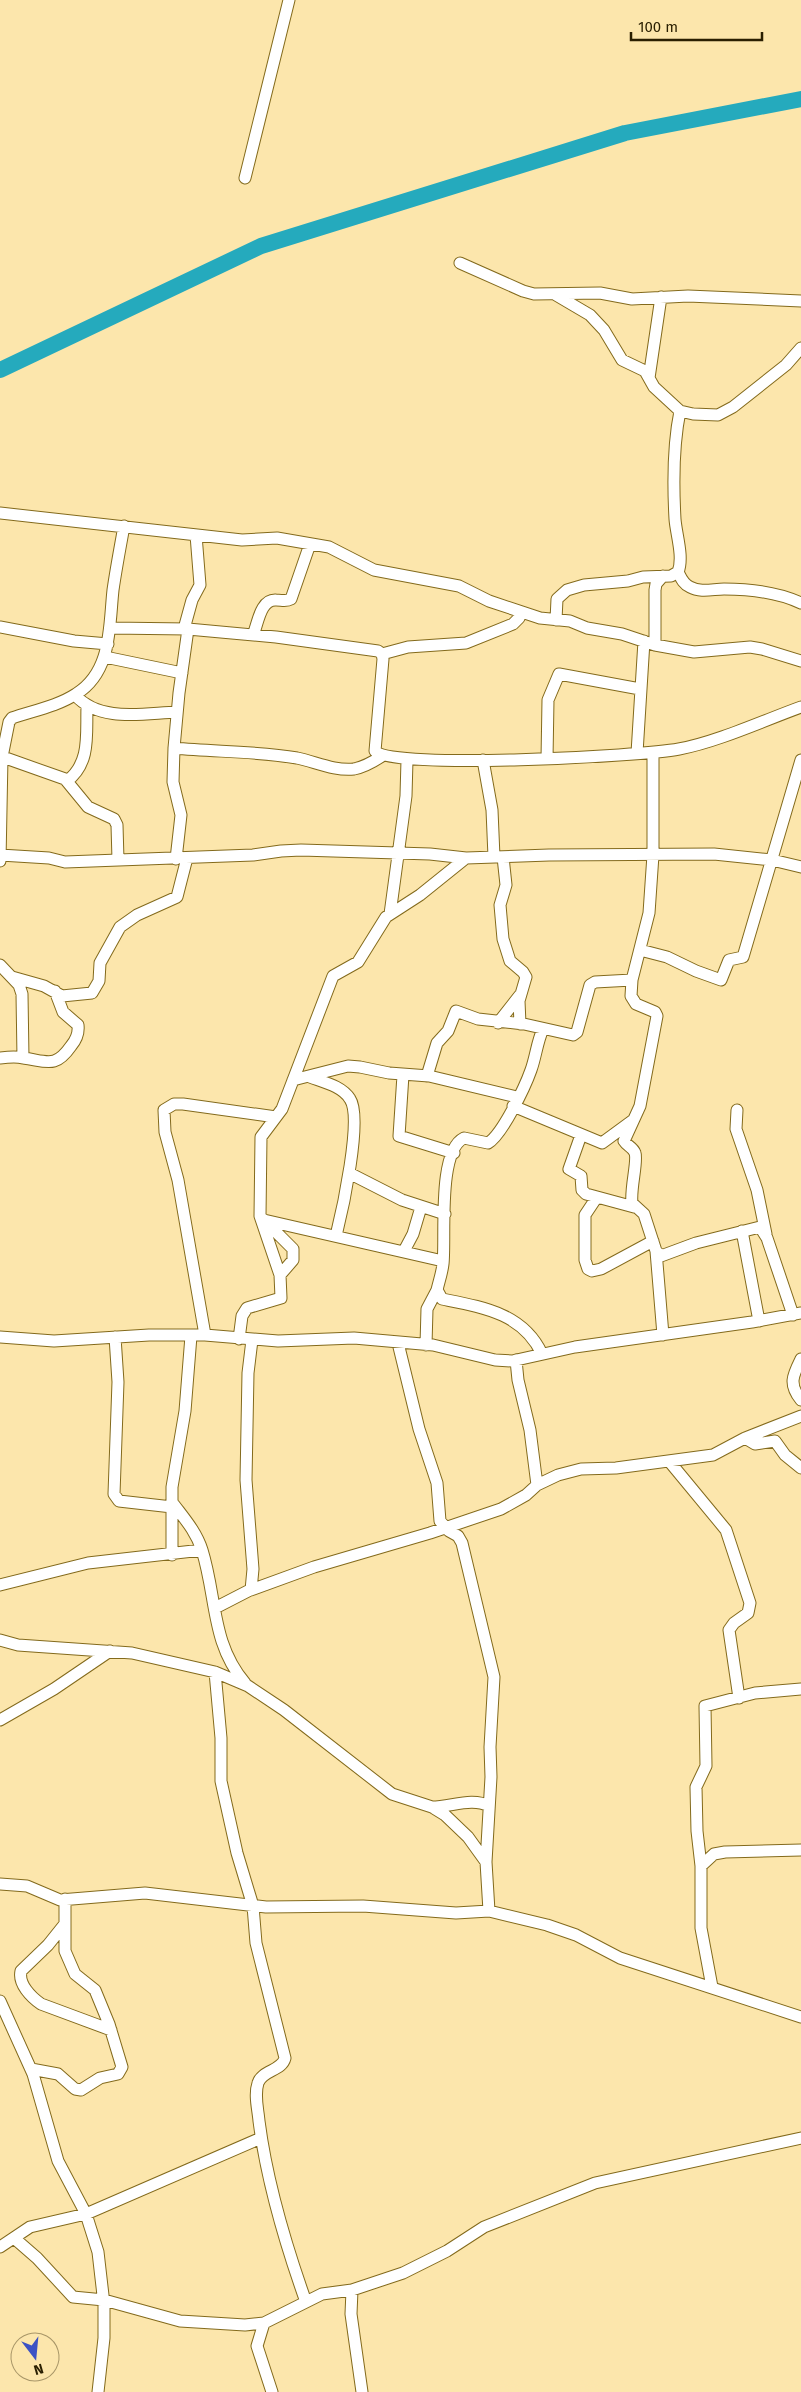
<svg xmlns="http://www.w3.org/2000/svg" width="801" height="2392" viewBox="0 0 801 2392" font-family="'Fira Sans',sans-serif">
	<style>
		.lines { fill: none; stroke-linecap: round; stroke-linejoin: round }
		.river { stroke: #25aabd; stroke-width: 16 }
		.minor-casing { stroke: #836a1c; stroke-width: 13 }
		.minor { stroke: #fff; stroke-width: 11 }
	</style>
	<rect width="100%" height="100%" fill="#fce6ac"/>
	<g class="lines">
		<!-- river -->
		<path class="river" d="M0,370L261,246L625,133L801,99"/>
		<defs>
			<path id="minor" d="M245,178L289,0
				M460,263L523,291L534,294L600,293L632,299L688,296L801,301
				M556,295L590,315L604,330L622,360L645,371L654,387L680,411L693,414L718,415L733,407L786,365L801,348
				M649,378L661,297
				M0,513L242,540L277,538L329,547L374,570L459,586L489,601L540,618L570,621L587,628L622,634L655,645L694,652L750,647L762,649L801,661
				M678,572C681,578 683,584 690,587C701,593 713,589 724,589C751,589 777,592 801,603
				M556,620L557,599L567,590L584,585L628,581L643,577L671,576L678,572C684,557 676,534 675,519C673,483 673,445 680,411
				M0,627L74,641L108,644
				M110,628L188,629L276,637L378,651L382,654L383,659L375,751C393,770 643,756 679,749C717,742 765,720 801,707
				M184,629L192,600L200,585L196,535
				M253,635C258,624 260,599 276,600C282,600 286,602 291,599L310,544
				M655,645V590L656,584L663,576
				M382,654L408,647L466,643L513,624L519,618L521,612
				M105,657L182,673
				M75,695C100,723 144,713 177,712
				M174,748C215,752 257,751 297,758C316,762 334,771 354,769C364,767 373,762 382,756
				M637,753L644,641
				M653,753V855L649,913L632,980L631,996L636,1004L655,1012L657,1016L640,1106L624,1141C627,1146 633,1147 635,1153C638,1161 630,1189 632,1203L644,1214L656,1251L661,1256L696,1243L760,1227L767,1238L793,1315
				M0,756L65,779L88,807L114,819L117,825L118,860
				M547,759L548,700L559,674L640,689
				M483,760L492,810L494,857
				M67,781C91,763 86,734 87,707
				M0,855L49,858L65,862L253,855L281,851L301,850L430,854L466,858L549,855L714,854L772,860L801,867
				M503,857L506,885L500,905L503,939L510,961L523,972L526,977L519,1001L520,1024
				M176,859L181,815L173,782L174,748L179,693L188,629
				M0,861L2,757L9,722L12,718C32,711 58,706 76,694C112,672 109,627 113,590C116,569 120,548 124,526
				M390,914L406,796L407,760
				M640,950L667,957L696,971L721,980L729,960L743,957L801,760
				M0,965L19,985L22,994L23,1058
				M12,977L44,986L62,996L92,993L99,981L100,963L120,927L137,915L177,897L187,858
				M498,1023L520,995
				M0,1058C8,1057 16,1056 23,1058C47,1061 55,1069 71,1046C76,1040 79,1033 78,1025L63,1012L55,991
				M403,1075L399,1136L454,1153
				M427,1076L437,1043L448,1031L456,1011L478,1019L524,1024L573,1035L577,1032L590,985L595,982L632,980
				M310,1077C323,1082 342,1086 350,1099C363,1118 342,1212 336,1236
				M293,1080L348,1066L360,1067L389,1073L429,1076L517,1097
				M513,1106L602,1143L632,1121
				M737,1110L736,1129L757,1190L766,1234
				M581,1135L569,1169L581,1176L582,1190L586,1194L634,1207
				M349,1173L402,1200L445,1214
				M597,1197L585,1215V1260L588,1269L592,1271L601,1269L653,1241
				M263,1219L293,1249V1260L280,1275
				M264,1220L443,1261
				M742,1231L759,1321
				M404,1251L413,1234L421,1207
				M656,1251L663,1335
				M205,1335L178,1180L165,1132L164,1110L174,1104H183L276,1117
				M0,1337L54,1341L149,1335H205L278,1341L354,1338L433,1345L495,1360L512,1361L575,1347L752,1322L801,1313
				M115,1337L118,1382L114,1494L119,1501L172,1507
				M239,1339L242,1316L247,1308L281,1298L280,1275L260,1216L261,1137L282,1109L333,976L358,962L386,917L420,895L466,858
				M398,1343L419,1429L437,1483L440,1521L449,1531L458,1536L462,1543L494,1677L490,1747L491,1777L486,1862L489,1911
				M426,1345L427,1309L437,1290
				M542,1354C523,1313 482,1307 442,1299L437,1290C439,1281 442,1273 443,1264C446,1238 437,1151 464,1138L488,1143C502,1135 525,1087 531,1070C536,1056 537,1042 543,1029
				M801,1359C793,1375 788,1384 801,1400
				M516,1360L518,1380L530,1430L537,1485
				M745,1438L755,1444L775,1441L785,1455L801,1468
				M669,1461L726,1530L750,1603L748,1613L734,1623L729,1630L739,1698
				M172,1502C183,1517 196,1531 202,1550C217,1598 211,1643 245,1683
				M172,1555V1487L185,1411L191,1336
				M0,1585L88,1563L202,1550
				M251,1590L253,1569L246,1480L248,1373L252,1340
				M215,1608L248,1591L314,1567L430,1533L501,1509L526,1495L537,1485L558,1475L581,1469L616,1468L713,1455L745,1438L801,1416
				M0,1640L18,1645L132,1653L215,1672L248,1686L284,1710L392,1794L432,1807L445,1815L468,1837L486,1862
				M215,1672L221,1738V1781L237,1853L253,1906L256,1943L285,2058C282,2071 262,2070 258,2083C254,2095 258,2109 259,2121C267,2183 285,2243 306,2302
				M0,1720L54,1689L110,1651
				M432,1807C451,1807 472,1797 489,1806
				M701,1866L697,1831L696,1787L706,1766L705,1706L755,1693L801,1689
				M0,1884L27,1886L60,1900L145,1893L266,1907L363,1906L456,1913L489,1911L547,1925L576,1935L620,1958L801,2017
				M64,1925L48,1945L21,1971C18,1984 31,1997 41,2004L111,2030
				M712,1987L701,1928V1866L714,1854L725,1852L801,1850
				M0,2001L33,2074L58,2161L86,2214L98,2252L104,2304V2338L98,2392
				M31,2069L58,2074L75,2089L81,2090L100,2078L118,2074L122,2067L109,2024L95,1990L75,1974L65,1951V1899
				M14,2238L37,2258L73,2297L104,2300L180,2321L245,2325L264,2323L322,2294L352,2290L403,2273L447,2251L484,2227L595,2183L801,2138
				M0,2247L30,2227L86,2214L261,2138
				M352,2290L351,2314L362,2392
				M264,2323L257,2346L272,2392"/>
		</defs>
		<!-- minor casing -->
		<use href="#minor" class="minor-casing"/>
		<!-- minor -->
		<use href="#minor" class="minor"/>
	</g>
	<!-- north arrow -->
	<g transform="translate(35 2357) rotate(164)"><circle r="24" fill="#fce6ac" stroke="#a89668"/>
	<path d="M0-4L9 19L0 12L-9 19Z" fill="#3c52c4"/>
	<text y="-8" font-size="14" font-weight="bold" text-anchor="middle" fill="#2a1f01">N</text>
	</g>
	<!-- scale -->
	<path d="M631 32v8h131v-8" fill="none" stroke="#2a1f01" stroke-width="2.5"/>
	<text x="638" y="32" font-size="15" fill="#2a1f01" stroke="#fce6ac" stroke-width="4" paint-order="stroke">100 m</text>
</svg>
